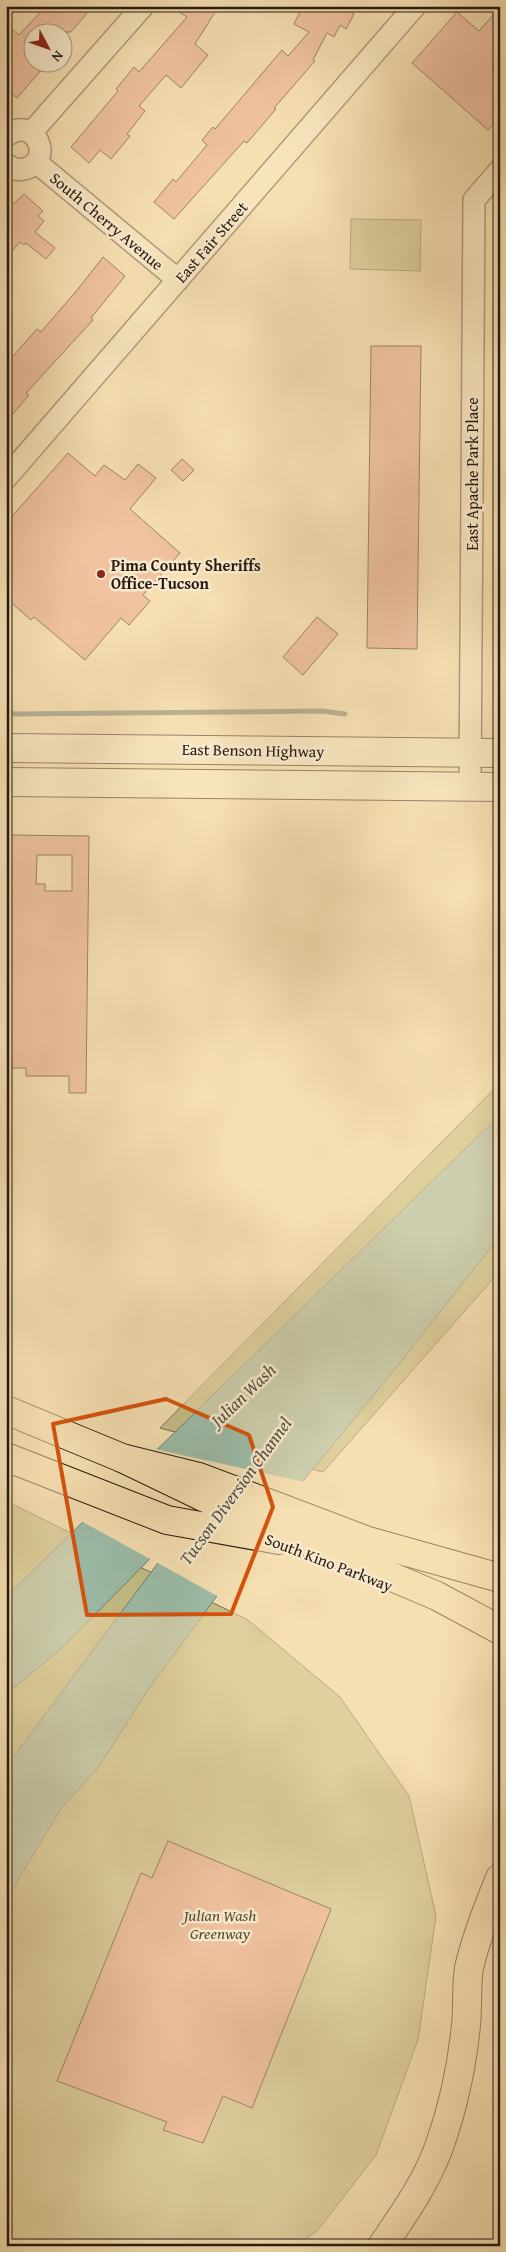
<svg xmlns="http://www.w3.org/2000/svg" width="506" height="2252" viewBox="0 0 506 2252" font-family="'Gentium Book Plus',serif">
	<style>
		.green { fill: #c4bf86; stroke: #766c4c }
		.water { fill: #9cbdaa; stroke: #6d7b6d }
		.pier { fill: #f5dfb1 }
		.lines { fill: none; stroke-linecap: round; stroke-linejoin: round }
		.stream { stroke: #6d7b6d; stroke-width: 5 }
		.building { fill: #e8a08d; stroke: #271911; fill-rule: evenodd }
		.street-casing { stroke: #5a4a39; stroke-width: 24 }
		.secondary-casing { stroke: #271911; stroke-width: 30 }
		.primary-casing { stroke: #271911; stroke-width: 30 }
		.highway-casing { stroke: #271911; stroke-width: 30 }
		.street { stroke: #f8eacc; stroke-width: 21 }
		.secondary { stroke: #f8eacc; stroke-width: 28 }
		.primary { stroke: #f5dfb1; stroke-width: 28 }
		.highway { stroke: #f5dfb1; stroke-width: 28 }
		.marked { fill: none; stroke: #d5530c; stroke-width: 4; stroke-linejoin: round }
		.poi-dot { fill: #8f2418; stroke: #f8eacc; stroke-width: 2 }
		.labels { text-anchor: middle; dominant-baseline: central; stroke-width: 5; stroke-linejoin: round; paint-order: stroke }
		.street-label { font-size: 16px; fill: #271911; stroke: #f8eacc }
		.poi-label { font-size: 16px; font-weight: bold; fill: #271911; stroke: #f8eacc; text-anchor: start }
		.park-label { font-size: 16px; font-style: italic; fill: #564b34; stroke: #f8eacc }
		.water-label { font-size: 18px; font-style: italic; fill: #505247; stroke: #f8eacc }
	</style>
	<rect width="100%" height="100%" fill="#f5dfb1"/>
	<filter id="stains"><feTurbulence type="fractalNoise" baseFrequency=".004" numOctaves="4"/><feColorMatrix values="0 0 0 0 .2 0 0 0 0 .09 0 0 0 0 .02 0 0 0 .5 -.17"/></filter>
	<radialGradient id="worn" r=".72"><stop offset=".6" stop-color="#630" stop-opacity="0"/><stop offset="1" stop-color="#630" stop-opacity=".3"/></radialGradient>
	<!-- green -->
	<path class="green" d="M351,219L421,220L420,271L350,269Z
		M500,1083V1271L323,1472L160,1428Z
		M6,1501L248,1620L340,1697L409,1796L436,1916L418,2040L376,2155L318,2230L296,2246H6Z"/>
	<!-- water -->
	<path class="water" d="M500,1115V1236L399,1364L286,1502L150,1687L98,1768L62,1807L6,1900V1767L196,1512L63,1647L6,1694V1597Z"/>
	<!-- pier -->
	<path class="pier" d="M155,1449L305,1482L219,1597L156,1562L175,1536L152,1560L81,1521Z"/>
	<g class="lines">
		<!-- stream -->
		<path class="stream" d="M6,712L15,714L322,711L345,714"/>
	</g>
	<!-- building -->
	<path class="building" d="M46,6H93L71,32H32V62H36L43,68L17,98L6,89V24L19,35Z
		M169,6H219L195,44L208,55L181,88L166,75L139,106L145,111L127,134L130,136L111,159L100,150L89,163L71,147L118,91L116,89L134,67L139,72L187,17Z
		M303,6H339L354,14L346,29L340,25L334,37L327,33L313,60L315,61L274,108L276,109L247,143L244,141L174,219L154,202L173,179L176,182L207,145L202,140L213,127L215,129L282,50L288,56L309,32L294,24Z
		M500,7V57L492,66L500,73V116L488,130L412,63L457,12L479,31Z
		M24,194L43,211L38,216L44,221L35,232L55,248L46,259L26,243L24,245L20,242L6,258V211Z
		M103,257L125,276L91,318L93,320L26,393L29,395L6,422V364L37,329L41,332L78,289Z
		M371,346H421L417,649L367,648Z
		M68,453L95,476L104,465L125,480L138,464L156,478L130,509L180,553L143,595L150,601L129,625L121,618L85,660L34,617L31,620L6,598V523Z
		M182,459L194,470L183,481L171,470Z
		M317,617L338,634L303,675L283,657Z
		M6,835L89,836L86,1093H69V1076H26V1068H6ZM37,855H72V891H45V884H36Z
		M168,1841L331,1909L252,2108L223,2096L203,2143L163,2130L167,2122L57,2081L141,1873L152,1878Z"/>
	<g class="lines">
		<defs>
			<path id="street" d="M31,133L143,6
				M6,136C35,113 56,162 24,169C17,171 11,168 6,164
				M36,162L178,280
				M6,478L415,6
				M470,787L474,200L500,170"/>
			<path id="secondary" d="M6,748L500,753
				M6,782L500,787"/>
			<path id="primary" d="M6,1410L122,1458L201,1496L437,1596L500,1630
				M6,1457L167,1520L279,1540"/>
			<path id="highway" d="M122,1458L199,1477L368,1541L500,1578
				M382,2246C403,2215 426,2183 439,2147C453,2108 462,2066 466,2025C468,2006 466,1987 469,1968C476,1937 488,1907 500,1878"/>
		</defs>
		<!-- street casing -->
		<use href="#street" class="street-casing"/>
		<!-- secondary casing -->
		<use href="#secondary" class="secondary-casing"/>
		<!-- primary casing -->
		<use href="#primary" class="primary-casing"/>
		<!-- highway casing -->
		<use href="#highway" class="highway-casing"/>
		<!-- street -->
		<use href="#street" class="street"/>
		<!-- secondary -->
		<use href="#secondary" class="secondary"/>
		<!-- primary -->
		<use href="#primary" class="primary"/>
		<!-- highway -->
		<use href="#highway" class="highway"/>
	</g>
	<!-- marked area -->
	<path d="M0 0H506V2252H0ZM166,1399L249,1435L273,1507L231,1614L87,1615L53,1424Z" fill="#f5dfb1" fill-opacity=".55" fill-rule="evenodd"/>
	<path class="marked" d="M166,1399L249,1435L273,1507L231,1614L87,1615L53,1424Z"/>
	<!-- markers -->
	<circle class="poi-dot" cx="101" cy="574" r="5"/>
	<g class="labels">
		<!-- street labels -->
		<g class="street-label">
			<text transform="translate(107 221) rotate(40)">South Cherry Avenue</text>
			<text transform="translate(211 242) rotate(-49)">East Fair Street</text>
			<text transform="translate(472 474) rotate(-90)">East Apache Park Place</text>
			<text transform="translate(253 750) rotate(1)">East Benson Highway</text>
			<text transform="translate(329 1562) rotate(21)">South Kino Parkway</text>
		</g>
		<!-- poi labels -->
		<g class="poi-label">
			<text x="111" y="565">Pima County Sheriffs<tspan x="111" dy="18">Office-Tucson</tspan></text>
		</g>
		<!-- park labels -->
		<g class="park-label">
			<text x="220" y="1915">Julian Wash<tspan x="220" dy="18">Greenway</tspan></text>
		</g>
		<!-- water labels -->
		<g class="water-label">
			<text transform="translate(243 1395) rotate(-44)">Julian Wash</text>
			<text transform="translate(235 1491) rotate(-54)">Tucson Diversion Channel</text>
		</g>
	</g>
	<!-- margin -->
	<rect width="506" height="2252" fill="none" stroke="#f5dfb1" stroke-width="25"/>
	<rect x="8" y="8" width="491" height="2237" fill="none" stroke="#271911" stroke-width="2.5"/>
	<rect x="12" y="12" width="481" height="2227" fill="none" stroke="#271911"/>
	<!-- north arrow -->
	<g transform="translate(48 48) rotate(131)"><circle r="24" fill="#f8eacc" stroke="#a49681"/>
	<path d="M0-4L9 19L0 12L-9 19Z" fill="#8f2418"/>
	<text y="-8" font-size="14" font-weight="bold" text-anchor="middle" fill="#271911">N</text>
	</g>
	<rect width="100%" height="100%" filter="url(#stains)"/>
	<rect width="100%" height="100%" fill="url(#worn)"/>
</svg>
